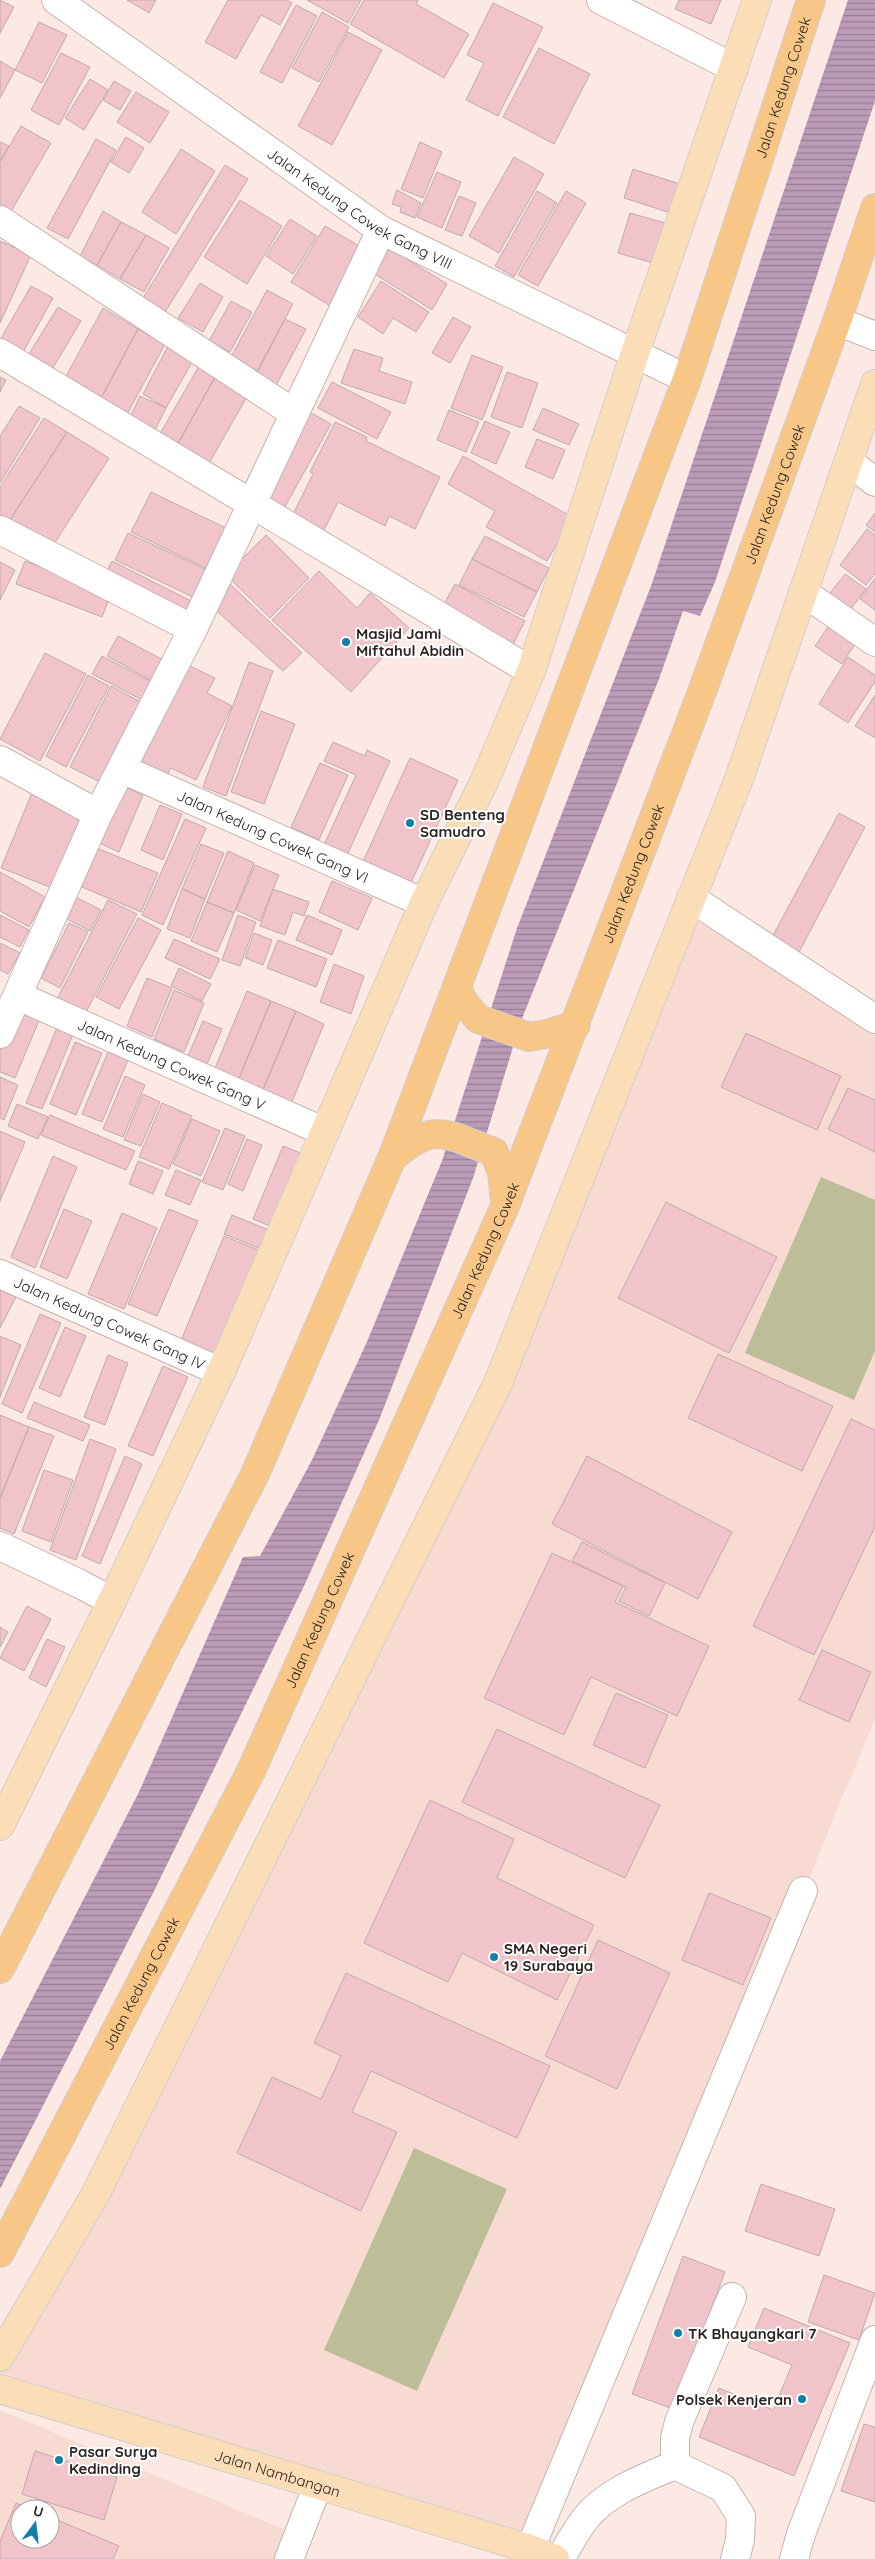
<svg xmlns="http://www.w3.org/2000/svg" width="875" height="2559" viewBox="0 0 875 2559" font-family="Quicksand,sans-serif">
	<style>
		.built { fill: #f7dbd2; fill-rule: evenodd }
		.garden { fill: #bdbd98 }
		.water { fill: url(#water-rules) }
		.building { fill: #f1c3cb; stroke: #bfabae }
		.lines { fill: none; stroke-linecap: round; stroke-linejoin: round }
		.minor-casing { stroke: #c6b3ad; stroke-width: 30 }
		.major-casing { stroke: #d0cfce; stroke-width: 30 }
		.highway-casing { stroke: #d0cfce; stroke-width: 30 }
		.minor { stroke: #fff; stroke-width: 28 }
		.major { stroke: #fbddb7; stroke-width: 28 }
		.highway { stroke: #f8c787; stroke-width: 28 }
		.poi-dot { fill: #1080a8; stroke: #fff; stroke-width: 2 }
		.labels { text-anchor: middle; dominant-baseline: central; stroke-width: 4; stroke-linejoin: round; paint-order: stroke }
		.street-label { font-size: 15px; fill: #2b2422; stroke: #fff }
		.poi-label { font-size: 15px; font-weight: bold; fill: #2b2422; stroke: #fff; text-anchor: start }
	</style>
	<defs>
		<pattern id="water-rules" width="6" height="5" patternUnits="userSpaceOnUse" patternTransform="scale(1.25)"><rect width="6" height="5" fill="#bc9bb7"/><path d="M0 2.5h6" fill="none" stroke="#997e94"/></pattern>
	</defs>
	<rect width="100%" height="100%" fill="#fde9e3"/>
	<!-- built -->
	<path class="built" d="M691,898L875,1019V1719L530,2549L0,2389V2357L498,1383Z
		M0,2410L295,2534L284,2559H0ZM20,2509H50V2539H20Z"/>
	<!-- garden -->
	<path class="garden" d="M821,1177L875,1200V1351L854,1400L745,1353Z
		M414,2148L507,2189L417,2391L324,2350Z"/>
	<!-- water -->
	<path class="water" d="M848,0H875V101L715,582L700,616L683,611L659,679L521,1021L473,1178L379,1420L305,1584L152,1895L0,2189V2061L139,1792L243,1557L260,1556L312,1460L366,1344L442,1161L517,928L651,586Z"/>
	<!-- building -->
	<path class="building" d="M0,0L14,7L0,33Z
		M127,0H156L149,13Z
		M228,0H287L292,3L280,25L261,15L236,59L205,42Z
		M307,0H361L348,23Z
		M364,0H418L416,4L469,34L444,78L350,24Z
		M679,0H721L711,24L675,9Z
		M493,3L543,27L498,116L466,100L484,63L467,55Z
		M296,5L317,16L282,83L260,72Z
		M322,12L349,27L319,82L292,68Z
		M39,22L67,35L42,83L15,70Z
		M348,32L382,50L332,145L298,126Z
		M539,48L590,74L554,144L503,117Z
		M61,53L90,67L59,125L31,110Z
		M0,61L15,70L0,98Z
		M90,79L108,90L84,130L65,118Z
		M114,81L131,91L120,110L103,100Z
		M136,92L169,112L150,143L117,122Z
		M21,126L51,143L10,213L0,208V162Z
		M126,137L144,148L129,173L111,162Z
		M96,139L116,150L68,239L47,228Z
		M0,142L9,146L0,161Z
		M420,142L442,152L423,198L401,189Z
		M181,149L215,171L176,234L142,212Z
		M514,157L544,174L499,253L469,236Z
		M225,165L248,179L162,317L140,303Z
		M633,169L686,186L677,215L624,198Z
		M437,172L461,182L442,228L417,217Z
		M397,190L421,203L415,218L400,212L401,207L392,204Z
		M537,191L557,203L514,277L495,266Z
		M566,191L586,203L538,286L518,275Z
		M459,196L476,203L462,236L445,230Z
		M240,200L282,226L247,284L204,257Z
		M103,211L121,222L97,265L80,256Z
		M630,213L672,225L660,265L618,253Z
		M290,219L317,236L293,274L266,256Z
		M121,222L146,235L120,279L97,265Z
		M325,226L366,250L332,307L291,282Z
		M146,235L169,248L144,292L120,279Z
		M0,241L31,255L0,323Z
		M386,246L447,284L432,310L370,271Z
		M381,281L429,312L416,332L393,318L383,334L358,317Z
		M200,283L223,297L203,332L178,318Z
		M31,286L53,298L18,361L0,340Z
		M267,290L293,304L257,371L231,357Z
		M231,301L252,312L230,352L209,341Z
		M58,307L81,321L48,376L24,362Z
		M103,308L138,329L99,402L64,380Z
		M453,317L471,327L450,363L432,353Z
		M285,319L306,329L272,393L252,383Z
		M138,329L165,344L126,416L99,402Z
		M169,344L195,357L166,408L143,394Z
		M354,349L383,358L379,371L412,382L405,404L341,383Z
		M472,355L503,367L482,420L451,408Z
		M202,361L219,370L176,447L158,437Z
		M219,370L252,388L208,465L176,447Z
		M507,372L538,383L522,428L491,417Z
		M0,377L6,380L0,392Z
		M332,382L391,412L377,439L318,408Z
		M140,396L166,408L153,434L128,422Z
		M19,406L40,418L0,483V436Z
		M543,408L579,424L569,445L533,430Z
		M306,410L331,424L283,510L258,496Z
		M449,410L479,422L466,452L437,440Z
		M44,418L67,432L6,526L0,522V487Z
		M485,421L510,432L496,464L471,453Z
		M335,422L367,437L366,441L440,477L415,529L389,516L385,526L338,502L322,534L291,518L313,474L310,472Z
		M67,432L109,458L49,552L6,526Z
		M537,439L565,450L553,479L525,467Z
		M463,456L572,517L547,561L486,527L495,511L448,484Z
		M151,492L228,529L208,569L131,532Z
		M875,513V532L866,525Z
		M867,529L875,535V574L866,585L840,565Z
		M128,533L207,570L195,598L115,560Z
		M266,535L309,578L270,618L226,575Z
		M485,536L549,568L537,592L472,559Z
		M472,559L537,592L524,617L459,585Z
		M25,561L111,594L102,617L16,584Z
		M112,561L191,601L181,620L102,580Z
		M0,562L15,570L0,600Z
		M319,571L357,608L370,593L409,628L351,692L272,620Z
		M845,574L866,589L849,611L828,596Z
		M875,578V610L860,599Z
		M227,581L302,653L283,671L207,602Z
		M455,584L525,621L509,652L444,604Z
		M830,624L857,641L842,664L815,646Z
		M118,636L169,663L158,684L107,656Z
		M45,653L86,674L40,761L0,739Z
		M102,656L154,683L144,701L92,674Z
		M848,657L875,675V682L848,723L819,704Z
		M179,661L215,678L207,693L232,706L196,780L171,768L166,776L131,758Z
		M249,662L273,671L226,796L203,787Z
		M88,675L109,686L66,767L46,756Z
		M111,686L148,706L106,785L70,767Z
		M875,695V738L855,726Z
		M261,711L295,724L264,804L231,792Z
		M333,742L365,756L367,750L390,761L347,855L324,845L356,775L324,761Z
		M410,758L458,780L409,887L361,866Z
		M320,763L348,775L319,840L291,827Z
		M118,784L143,795L119,852L95,841Z
		M34,788L85,808L52,888L1,868Z
		M160,805L182,814L163,860L141,850Z
		M839,813L865,827L798,954L771,939Z
		M185,819L206,828L163,925L142,915Z
		M201,844L224,853L205,899L182,889Z
		M94,847L158,873L141,912L77,885Z
		M228,851L254,863L234,913L207,902Z
		M255,865L279,875L260,921L236,910Z
		M0,872L45,897L29,927L0,911Z
		M332,881L372,898L358,930L319,912Z
		M182,889L205,899L190,938L167,929Z
		M273,889L309,902L304,916L293,912L285,935L260,926Z
		M68,893L101,910L90,931L57,914Z
		M108,900L137,914L83,1018L55,1003Z
		M207,902L234,913L217,952L191,941Z
		M0,915L29,930L20,947L0,937Z
		M238,915L256,922L240,966L222,960Z
		M307,915L342,930L332,955L296,940Z
		M138,918L161,930L119,1009L96,997Z
		M69,923L88,932L60,988L41,978Z
		M254,933L272,940L263,965L245,958Z
		M174,939L220,959L210,979L165,958Z
		M278,940L327,959L316,987L267,968Z
		M0,943L20,953L8,974L0,970Z
		M334,964L364,976L351,1014L320,1002Z
		M179,968L211,984L202,1001L171,986Z
		M147,978L172,988L152,1037L127,1026Z
		M174,990L204,1003L184,1052L154,1039Z
		M247,991L271,1001L237,1083L213,1073Z
		M271,1001L296,1011L262,1092L237,1083Z
		M17,1008L40,1018L15,1078L0,1072V1048Z
		M296,1011L324,1024L291,1104L262,1092Z
		M203,1021L222,1029L204,1071L185,1063Z
		M58,1025L74,1032L42,1109L26,1103Z
		M746,1033L841,1076L817,1130L721,1087Z
		M75,1042L102,1053L76,1115L50,1104Z
		M108,1052L128,1060L102,1122L82,1114Z
		M125,1076L145,1085L123,1137L103,1129Z
		M0,1077L18,1085L4,1120L0,1118Z
		M848,1088L875,1100V1152L828,1129Z
		M143,1094L160,1102L141,1146L124,1140Z
		M162,1103L192,1116L169,1169L139,1157Z
		M17,1104L48,1117L38,1139L8,1126Z
		M50,1115L135,1151L126,1170L41,1135Z
		M192,1119L220,1131L201,1176L173,1164Z
		M225,1128L245,1136L223,1190L202,1182Z
		M0,1131L25,1142L0,1201Z
		M247,1139L262,1145L243,1191L228,1184Z
		M283,1146L308,1156L277,1229L253,1219Z
		M53,1156L77,1167L35,1268L11,1257Z
		M138,1161L163,1171L153,1194L129,1184Z
		M176,1170L201,1180L190,1205L165,1195Z
		M666,1202L777,1257L729,1353L618,1298Z
		M64,1209L92,1221L67,1279L40,1267Z
		M169,1209L198,1221L157,1316L128,1304Z
		M122,1213L157,1228L124,1309L88,1294Z
		M232,1215L276,1233L268,1252L224,1234Z
		M224,1236L261,1251L215,1363L178,1348Z
		M0,1286L17,1295L0,1328Z
		M40,1314L61,1323L22,1413L2,1404Z
		M65,1327L86,1336L60,1397L39,1388Z
		M0,1336L21,1345L0,1397Z
		M718,1354L833,1406L802,1471L688,1418Z
		M108,1355L128,1363L105,1425L84,1417Z
		M163,1366L188,1377L153,1456L128,1446Z
		M34,1402L90,1425L83,1441L27,1418Z
		M0,1415L29,1427L0,1498Z
		M851,1419L875,1430V1527L814,1655L753,1626Z
		M29,1427L54,1436L14,1534L0,1528V1498Z
		M90,1439L116,1449L76,1560L50,1550Z
		M125,1456L142,1464L100,1564L82,1556Z
		M587,1456L732,1532L698,1599L552,1524Z
		M44,1470L73,1480L51,1542L22,1531Z
		M582,1542L665,1583L649,1616L619,1601L626,1587L572,1561Z
		M552,1553L623,1586L615,1602L709,1646L677,1716L591,1677L564,1735L484,1698Z
		M27,1606L51,1619L24,1671L0,1658Z
		M0,1627L8,1632L0,1647Z
		M47,1639L65,1647L46,1687L29,1678Z
		M822,1650L871,1672L849,1722L799,1700Z
		M616,1693L668,1715L645,1768L593,1745Z
		M497,1729L660,1805L625,1878L462,1802Z
		M430,1800L514,1839L497,1878L594,1925L557,2000L462,1953L448,1982L364,1943Z
		M709,1893L771,1918L743,1985L682,1960Z
		M598,1940L670,1973L617,2089L545,2056Z
		M346,1973L550,2066L517,2138L371,2071L352,2112L397,2132L361,2211L237,2153L272,2077L321,2099L341,2056L314,2043Z
		M761,2184L835,2209L819,2256L745,2231Z
		M683,2256L725,2272L673,2409L632,2394Z
		M824,2275L875,2293L859,2340L808,2322Z
		M764,2308L850,2343L794,2476L699,2437L719,2388L773,2410L792,2365L748,2347Z
		M864,2424L875,2427V2502L841,2491Z
		M35,2451L117,2477L104,2520L22,2494Z
		M16,2503L30,2509H20V2539H50V2517L119,2546L113,2559H0V2541Z"/>
	<g class="lines">
		<defs>
			<g id="minor">
				<path id="s1" d="M56,0L381,230L687,379"/>
				<path d="M601,0L734,68"/>
				<path d="M0,220L294,413"/>
				<path d="M837,321L875,336"/>
				<path d="M0,353L531,671"/>
				<path d="M849,462L875,482"/>
				<path d="M0,530L193,629"/>
				<path d="M803,592L875,642"/>
				<path d="M0,760L98,814"/>
				<path id="s2" d="M122,769L424,903"/>
				<path d="M691,898L875,1019"/>
				<path id="s3" d="M18,996L325,1132"/>
				<path d="M0,1034L98,814L193,629L381,230"/>
				<path id="s4" d="M0,1274L221,1372"/>
				<path d="M0,1546L80,1584L112,1601"/>
				<path d="M675,2465V2438L679,2422L732,2297"/>
				<path d="M530,2549L803,1891"/>
				<path d="M289,2559L318,2485"/>
				<path d="M560,2559C568,2546 576,2531 585,2519C606,2492 644,2478 675,2465L723,2488L741,2516L740,2540L735,2559"/>
				<path d="M794,2559L801,2534L875,2340"/>
			</g>
			<g id="major">
				<path d="M0,1826L112,1601L221,1372L424,903L484,782L531,671L635,353L757,0"/>
				<path d="M0,2357L95,2195L498,1383L739,779L875,384"/>
				<path id="s5" d="M0,2389L530,2549L555,2559"/>
			</g>
			<g id="highway">
				<path d="M457,987L463,1001L478,1019L529,1037L546,1034L576,1025"/>
				<path d="M392,1158C436,1120 444,1134 494,1152L502,1173L505,1203"/>
				<path id="s6" d="M0,1969L255,1474L392,1158L687,379L811,0"/>
				<path id="s7" d="M0,2253L251,1771L505,1206L700,697L837,321L875,208"/>
			</g>
		</defs>
		<!-- minor casing -->
		<use href="#minor" class="minor-casing"/>
		<!-- major casing -->
		<use href="#major" class="major-casing"/>
		<!-- highway casing -->
		<use href="#highway" class="highway-casing"/>
		<!-- minor -->
		<use href="#minor" class="minor"/>
		<!-- major -->
		<use href="#major" class="major"/>
		<!-- highway -->
		<use href="#highway" class="highway"/>
	</g>
	<!-- markers -->
	<g class="poi-dot">
		<circle cx="346" cy="642" r="5"/>
		<circle cx="410" cy="823" r="5"/>
		<circle cx="494" cy="1957" r="5"/>
		<circle cx="678" cy="2333" r="5"/>
		<circle cx="802" cy="2399" r="5"/>
		<circle cx="59" cy="2460" r="5"/>
	</g>
	<g class="labels">
		<!-- street labels -->
		<g class="street-label">
			<text stroke="none"><textPath href="#s6" startOffset="2041">Jalan Kedung Cowek</textPath></text>
			<text stroke="none"><textPath href="#s1" startOffset="369">Jalan Kedung Cowek Gang VIII</textPath></text>
			<text stroke="none"><textPath href="#s7" startOffset="1924">Jalan Kedung Cowek</textPath></text>
			<text stroke="none"><textPath href="#s2" startOffset="165">Jalan Kedung Cowek Gang VI</textPath></text>
			<text stroke="none"><textPath href="#s7" startOffset="1519">Jalan Kedung Cowek</textPath></text>
			<text stroke="none"><textPath href="#s3" startOffset="168">Jalan Kedung Cowek Gang V</textPath></text>
			<text stroke="none"><textPath href="#s7" startOffset="1114">Jalan Kedung Cowek</textPath></text>
			<text stroke="none"><textPath href="#s4" startOffset="120">Jalan Kedung Cowek Gang IV</textPath></text>
			<text stroke="none"><textPath href="#s7" startOffset="709">Jalan Kedung Cowek</textPath></text>
			<text stroke="none"><textPath href="#s7" startOffset="304">Jalan Kedung Cowek</textPath></text>
			<text stroke="none"><textPath href="#s5" startOffset="290">Jalan Nambangan</textPath></text>
		</g>
		<!-- poi labels -->
		<g class="poi-label">
			<text x="356" y="633">Masjid Jami<tspan x="356" dy="17">Miftahul Abidin</tspan></text>
			<text x="420" y="814">SD Benteng<tspan x="420" dy="17">Samudro</tspan></text>
			<text x="504" y="1948">SMA Negeri<tspan x="504" dy="17">19 Surabaya</tspan></text>
			<text x="688" y="2333">TK Bhayangkari 7</text>
			<text x="792" y="2399" text-anchor="end">Polsek Kenjeran</text>
			<text x="69" y="2451">Pasar Surya<tspan x="69" dy="17">Kedinding</tspan></text>
		</g>
	</g>
	<!-- north arrow -->
	<g transform="translate(35 2524) rotate(15)"><circle r="24" fill="#ffffff" stroke="#aaa7a7"/>
	<path d="M0-4L9 19L0 12L-9 19Z" fill="#1080a8"/>
	<text y="-8" font-size="14" font-weight="bold" text-anchor="middle" fill="#2b2422">U</text>
	</g>
</svg>
